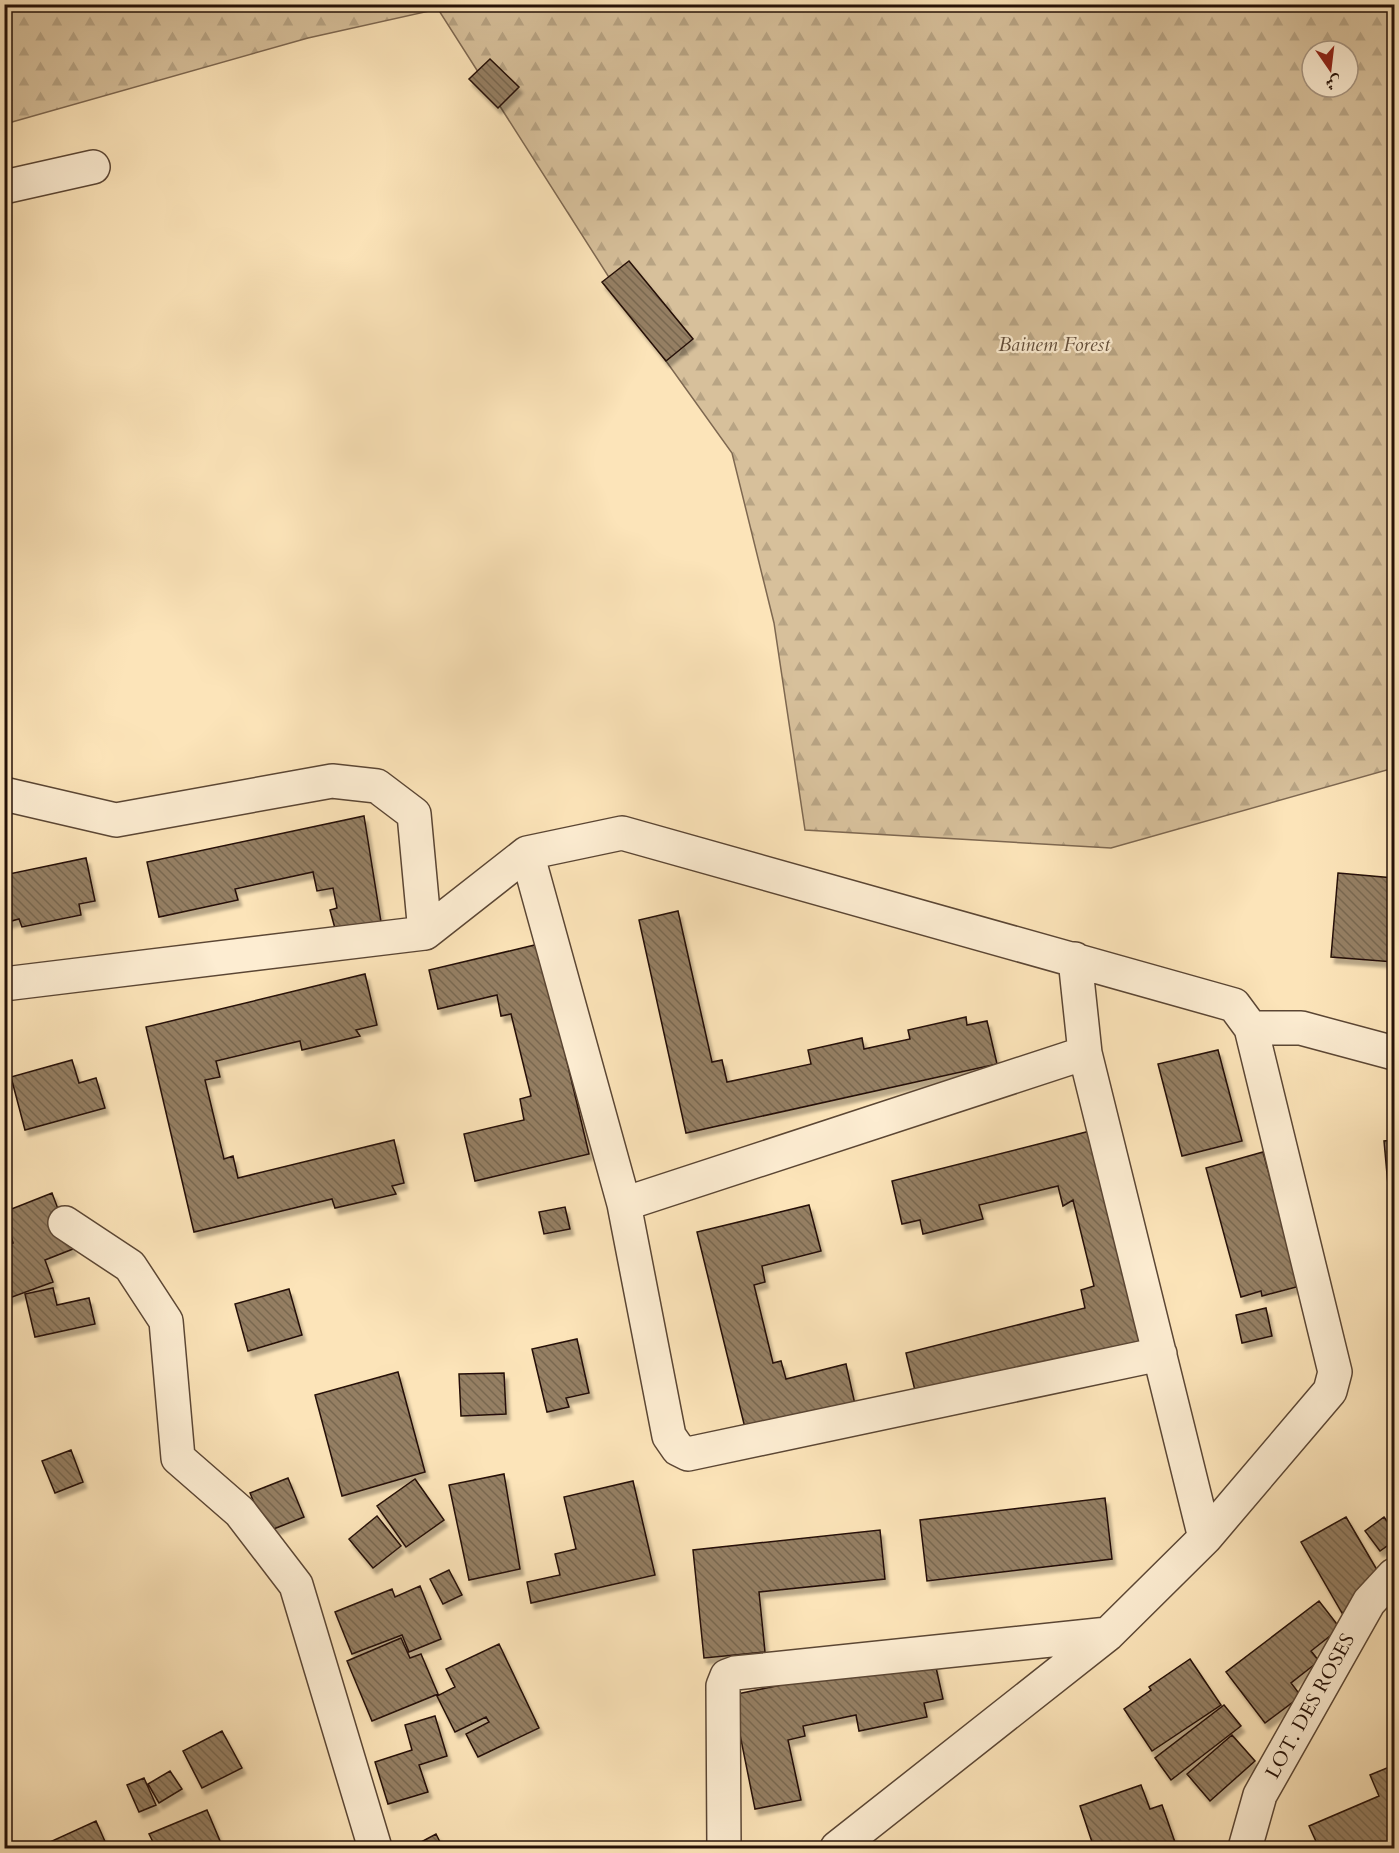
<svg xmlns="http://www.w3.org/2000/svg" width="1399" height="1853" viewBox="0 0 1399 1853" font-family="Cardo,Amiri,serif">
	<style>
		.forest { fill: url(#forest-firs); stroke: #7e6851; stroke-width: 1.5; fill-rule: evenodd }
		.building { fill: url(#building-back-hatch); stroke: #251107; stroke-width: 1.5; filter: url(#shadow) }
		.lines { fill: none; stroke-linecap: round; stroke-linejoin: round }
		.street-casing { stroke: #5b4634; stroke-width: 36 }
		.street { stroke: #fdedd2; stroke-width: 33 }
		.labels { text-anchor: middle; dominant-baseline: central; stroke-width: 4.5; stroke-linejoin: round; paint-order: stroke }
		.park-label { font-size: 20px; font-style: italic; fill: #634e3b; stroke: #fdedd2 }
		.street-label { font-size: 20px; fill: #251107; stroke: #fdedd2 }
	</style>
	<defs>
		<pattern id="forest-firs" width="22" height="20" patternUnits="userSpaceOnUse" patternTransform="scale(1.5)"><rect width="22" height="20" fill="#d7c09b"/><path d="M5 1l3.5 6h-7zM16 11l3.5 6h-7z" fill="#b8a484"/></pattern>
		<pattern id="building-back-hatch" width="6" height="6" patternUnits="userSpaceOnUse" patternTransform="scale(1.5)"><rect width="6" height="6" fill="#957f64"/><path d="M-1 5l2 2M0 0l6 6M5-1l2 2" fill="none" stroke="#796750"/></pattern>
		<filter id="shadow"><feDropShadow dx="3.5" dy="6" stdDeviation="1.5" flood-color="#0004"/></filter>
	</defs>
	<rect width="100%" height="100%" fill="#fce4b9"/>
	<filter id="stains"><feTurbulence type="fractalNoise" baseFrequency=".00333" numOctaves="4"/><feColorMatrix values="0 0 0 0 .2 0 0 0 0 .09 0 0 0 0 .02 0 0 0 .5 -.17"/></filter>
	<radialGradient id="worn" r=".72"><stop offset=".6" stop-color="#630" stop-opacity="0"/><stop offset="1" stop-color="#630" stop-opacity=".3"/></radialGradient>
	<!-- forest -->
	<path class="forest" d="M5,5H1394V768L1111,848L805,830L774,623L732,453L633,315L438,9L308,38L5,124ZM1312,51H1348V87H1312Z"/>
	<!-- building -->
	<path class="building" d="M490,59L519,87L498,108L469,79Z
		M629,261L693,339L666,361L602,282Z
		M364,816L381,922L336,932L330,910L337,908L333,888L317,891L313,872L235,889L238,900L159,917L147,862Z
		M86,858L95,901L79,904L81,915L22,927L19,919L4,923V875Z
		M1338,873L1394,878V962L1331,957Z
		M678,911L712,1062L722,1060L727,1082L811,1064L808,1050L862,1038L864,1049L910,1039L908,1030L966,1017L967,1025L987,1021L997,1064L686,1133L639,920Z
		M539,944L589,1154L475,1181L464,1134L524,1120L520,1099L531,1096L511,1014L501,1016L497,995L438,1009L429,970Z
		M365,974L377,1025L356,1030L360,1036L302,1050L300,1041L216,1061L220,1077L205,1080L224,1159L233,1156L238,1178L394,1140L404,1183L392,1186L396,1194L335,1208L332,1199L194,1232L146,1027Z
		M1218,1050L1242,1141L1182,1156L1158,1064Z
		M72,1060L79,1083L96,1078L105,1108L25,1130L11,1077Z
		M1098,1129L1151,1345L918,1403L906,1353L1085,1308L1081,1290L1094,1286L1073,1200L1063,1206L1058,1186L979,1205L983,1219L923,1234L920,1220L902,1224L892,1181Z
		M1394,1140V1185H1388L1384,1141Z
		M1263,1152L1300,1286L1262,1296L1261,1291L1241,1297L1206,1168Z
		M52,1193L73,1249L45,1260L53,1282L4,1300V1246L13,1243L4,1212Z
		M809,1205L821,1251L762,1266L765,1282L754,1285L773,1363L781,1361L786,1379L846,1364L856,1409L747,1436L697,1232Z
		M565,1207L570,1229L544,1234L539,1212Z
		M53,1288L57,1305L89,1298L95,1324L35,1337L25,1294Z
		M289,1289L302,1335L248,1351L235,1304Z
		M1266,1308L1272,1336L1242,1343L1236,1315Z
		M577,1339L589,1393L566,1398L569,1407L547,1412L532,1349Z
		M398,1372L425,1472L342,1496L315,1395Z
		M504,1373L506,1414L461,1416L459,1374Z
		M71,1450L83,1482L55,1493L42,1461Z
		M504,1474L520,1569L469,1580L449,1485Z
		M288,1478L304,1517L266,1532L250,1493Z
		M415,1479L444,1520L406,1547L377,1506Z
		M633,1481L655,1575L531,1603L527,1582L560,1575L555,1554L576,1549L564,1497Z
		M1105,1498L1112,1559L927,1581L920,1520Z
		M377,1516L401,1546L373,1568L349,1539Z
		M1346,1517L1387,1587L1342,1613L1301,1542Z
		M1384,1517L1394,1531V1541L1380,1551L1365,1531Z
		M880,1530L885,1579L759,1592L765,1652L704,1658L693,1550Z
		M449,1570L462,1595L443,1604L430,1579Z
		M420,1586L441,1639L409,1652L402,1635L352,1654L335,1612L392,1589L395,1597Z
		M1319,1601L1340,1628L1311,1651L1319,1661L1291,1683L1301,1696L1265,1723L1226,1672Z
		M401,1638L410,1658L421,1654L438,1694L372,1721L347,1661Z
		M499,1644L539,1728L478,1757L466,1734L489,1722L486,1717L455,1732L437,1696L455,1687L446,1669Z
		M933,1654L943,1699L924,1703L927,1717L859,1731L856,1715L803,1726L805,1736L788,1740L801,1800L755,1809L732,1695Z
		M1190,1659L1221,1705L1152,1751L1124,1709L1151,1690L1149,1687Z
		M1224,1705L1241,1726L1171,1780L1155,1758Z
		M435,1716L447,1756L419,1765L428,1792L388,1804L375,1762L412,1750L405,1725Z
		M222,1731L242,1768L202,1788L183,1751Z
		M1232,1735L1255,1761L1210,1801L1187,1774Z
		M1394,1765V1848H1319L1309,1826L1379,1796L1370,1775Z
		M170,1771L182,1789L159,1803L148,1784Z
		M144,1778L156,1805L139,1812L127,1785Z
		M1141,1785L1150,1809L1162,1805L1177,1848H1094L1080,1806Z
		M207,1810L223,1848H156L149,1834Z
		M96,1821L107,1846L101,1848H42L41,1846Z
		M436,1834L443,1848H422L419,1843Z"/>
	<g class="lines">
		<defs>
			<path id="street" d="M4,187L93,167
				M4,794L116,820L332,781L377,786L414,814L425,933
				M527,853L624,1204L669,1436L678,1449L688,1454L1160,1354
				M4,984L425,933L527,853L622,833L1234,1005L1251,1028L1335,1372L1330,1391L1205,1538
				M1251,1028H1301L1394,1053
				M624,1204L1085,1053
				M65,1223L130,1266L166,1321L178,1458L240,1512L296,1585L375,1848
				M724,1848L723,1686L727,1676L735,1673L1108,1634
				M837,1848L1108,1634L1205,1538L1085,1053L1075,959
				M1245,1848L1260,1795L1369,1602L1394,1575"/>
		</defs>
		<!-- street casing -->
		<use href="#street" class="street-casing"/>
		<!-- street -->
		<use href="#street" class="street"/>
	</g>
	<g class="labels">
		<!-- park labels -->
		<g class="park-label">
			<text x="1054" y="344">Bainem Forest</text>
		</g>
		<!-- street labels -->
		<g class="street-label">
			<text transform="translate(1310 1706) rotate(-61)">LOT. DES ROSES</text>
		</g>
	</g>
	<!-- margin -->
	<rect width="1399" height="1853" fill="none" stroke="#fce4b9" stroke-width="24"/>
	<rect x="6" y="6" width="1387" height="1841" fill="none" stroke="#251107" stroke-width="3"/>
	<rect x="12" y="12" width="1375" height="1829" fill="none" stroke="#251107" stroke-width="1.5"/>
	<!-- north arrow -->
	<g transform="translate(1330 69) rotate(166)"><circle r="28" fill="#fdedd2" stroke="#a79581" stroke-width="1.5"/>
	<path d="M0-4.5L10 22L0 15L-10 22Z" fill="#8f2418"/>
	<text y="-9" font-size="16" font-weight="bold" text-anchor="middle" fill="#251107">ش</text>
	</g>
	<rect width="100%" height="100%" filter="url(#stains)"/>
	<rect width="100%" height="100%" fill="url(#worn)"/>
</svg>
